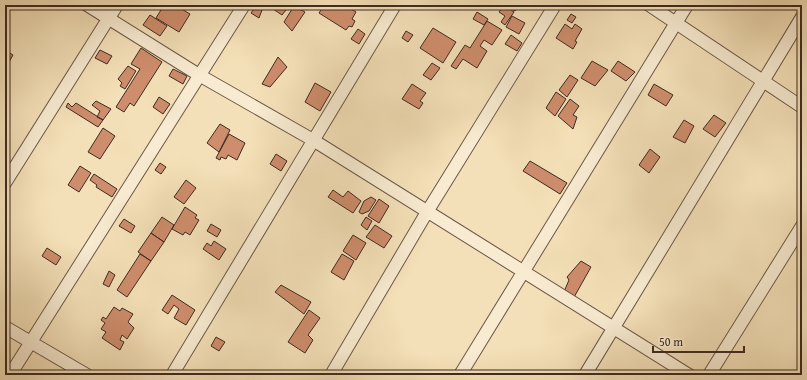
<svg xmlns="http://www.w3.org/2000/svg" width="807" height="380" viewBox="0 0 807 380" font-family="'Gentium Book Plus',serif">
	<style>
		.building { fill: #ce8d6c; stroke: #3e2b22 }
		.lines { fill: none; stroke-linecap: round; stroke-linejoin: round }
		.minor-casing { stroke: #6c5848; stroke-width: 14 }
		.minor { stroke: #f8ebd1; stroke-width: 12 }
	</style>
	<rect width="100%" height="100%" fill="#f4e0b8"/>
	<filter id="stains"><feTurbulence type="fractalNoise" baseFrequency=".005" numOctaves="4"/><feColorMatrix values="0 0 0 0 .2 0 0 0 0 .09 0 0 0 0 .02 0 0 0 .5 -.17"/></filter>
	<radialGradient id="worn" r=".72"><stop offset=".6" stop-color="#630" stop-opacity="0"/><stop offset="1" stop-color="#630" stop-opacity=".3"/></radialGradient>
	<!-- building -->
	<path class="building" d="M164,5H175L190,14L179,32L156,18Z
		M267,5H290L282,15Z
		M324,5H345L356,12L352,19L355,21L352,27L349,26L346,30L319,13Z
		M504,5L514,12L505,25L501,22L505,16L499,12Z
		M505,5H519L515,11Z
		M256,6L262,10L259,18L251,13Z
		M294,6L305,12L292,31L284,22Z
		M477,12L488,19L484,25L473,19Z
		M571,14L576,17L572,23L567,20Z
		M150,15L167,26L160,36L143,25Z
		M512,16L525,23L519,34L506,27Z
		M487,21L502,30L492,45L484,40L480,46L487,51L477,68L463,59L456,69L451,66L465,45L470,48Z
		M565,24L572,29L575,24L582,29L575,41L577,42L573,49L556,38Z
		M433,28L456,42L443,63L420,48Z
		M358,29L365,34L359,44L351,39Z
		M406,31L413,35L408,42L402,38Z
		M511,35L522,43L517,51L505,44Z
		M141,48L162,62L134,106L130,103L124,112L116,107L140,69L131,64Z
		M5,50L13,55L8,64L5,63Z
		M100,50L112,56L107,64L95,58Z
		M278,57L287,67L270,87L262,84Z
		M592,61L608,70L595,86L581,78Z
		M618,61L635,72L626,81L611,71Z
		M432,63L440,68L431,80L423,75Z
		M128,66L136,71L125,89L120,86L122,83L118,79Z
		M5,67L10,70L5,78Z
		M173,69L187,76L183,84L169,76Z
		M570,75L578,80L567,97L559,90Z
		M315,83L331,92L320,111L305,102Z
		M412,84L426,93L420,101L423,103L419,109L402,99Z
		M654,84L673,95L666,106L648,95Z
		M556,92L566,99L555,116L546,108Z
		M159,97L170,104L163,114L153,107Z
		M570,99L579,106L573,115L577,117L573,129L558,116Z
		M96,101L111,109L103,120L97,117L100,111L92,105Z
		M68,103L72,107L76,103L103,120L98,127L66,107Z
		M714,115L726,123L715,137L703,129Z
		M684,120L694,126L685,143L673,137Z
		M220,124L230,130L219,152L207,143Z
		M103,128L115,136L100,159L88,152Z
		M229,134L245,143L237,160L228,155L226,159L221,157L220,160L216,158Z
		M650,149L660,157L649,173L639,165Z
		M276,154L287,161L281,171L270,164Z
		M530,161L567,183L560,194L523,171Z
		M160,163L166,167L161,174L155,170Z
		M80,166L91,173L79,192L68,185Z
		M94,174L117,189L112,197L96,187L97,185L90,180Z
		M186,180L196,188L184,204L174,197Z
		M333,190L343,197L348,191L361,201L353,213L328,197Z
		M371,197L376,200L369,211L362,214L359,212L364,201Z
		M379,199L389,206L379,223L368,216Z
		M185,207L197,215L195,218L199,220L190,235L185,232L183,235L172,229Z
		M162,217L174,225L164,242L151,233Z
		M366,217L372,221L367,230L361,225Z
		M124,219L135,226L131,233L119,226Z
		M211,224L221,230L217,237L207,231Z
		M375,225L392,236L384,248L366,237Z
		M151,233L164,242L151,261L138,252Z
		M353,235L366,243L356,260L343,251Z
		M214,241L226,249L219,260L203,249L207,243L211,246Z
		M47,248L61,257L56,265L42,256Z
		M140,254L151,261L127,297L117,290Z
		M342,254L354,261L344,280L331,272Z
		M581,261L591,267L573,299L563,294L569,280L567,277Z
		M109,271L115,275L109,287L103,284Z
		M281,285L311,302L304,314L275,292Z
		M172,295L195,310L186,325L174,318L179,309L174,305L168,314L162,310Z
		M114,307L120,311L122,308L133,314L128,322L134,328L127,339L122,335L120,340L124,342L120,350L102,338L106,332L101,329L105,323L101,320L103,317L106,319Z
		M309,310L320,318L308,335L313,340L305,353L288,342Z
		M216,337L225,342L219,351L211,346Z
		M654,371L662,375H652Z"/>
	<g class="lines">
		<defs>
			<path id="minor" d="M87,5L199,75L313,140L689,375
				M649,5L802,107
				M5,183L117,5
				M5,327L87,375
				M10,375L244,5
				M172,375L395,5
				M331,375L427,212L555,5
				M460,375L687,5
				M585,375L802,17
				M709,375L802,226"/>
		</defs>
		<!-- minor casing -->
		<use href="#minor" class="minor-casing"/>
		<!-- minor -->
		<use href="#minor" class="minor"/>
	</g>
	<!-- margin -->
	<rect width="807" height="380" fill="none" stroke="#f4e0b8" stroke-width="20"/>
	<rect x="6" y="6" width="795" height="368" fill="none" stroke="#3e2b22" stroke-width="2"/>
	<rect x="10" y="10" width="787" height="360" fill="none" stroke="#3e2b22"/>
	<!-- scale -->
	<path d="M653 346v6h91v-6" fill="none" stroke="#3e2b22" stroke-width="2"/>
	<text x="659" y="346" font-size="12" fill="#3e2b22" stroke="#f8ebd1" stroke-width="3" paint-order="stroke">50 m</text>
	<rect width="100%" height="100%" filter="url(#stains)"/>
	<rect width="100%" height="100%" fill="url(#worn)"/>
</svg>
